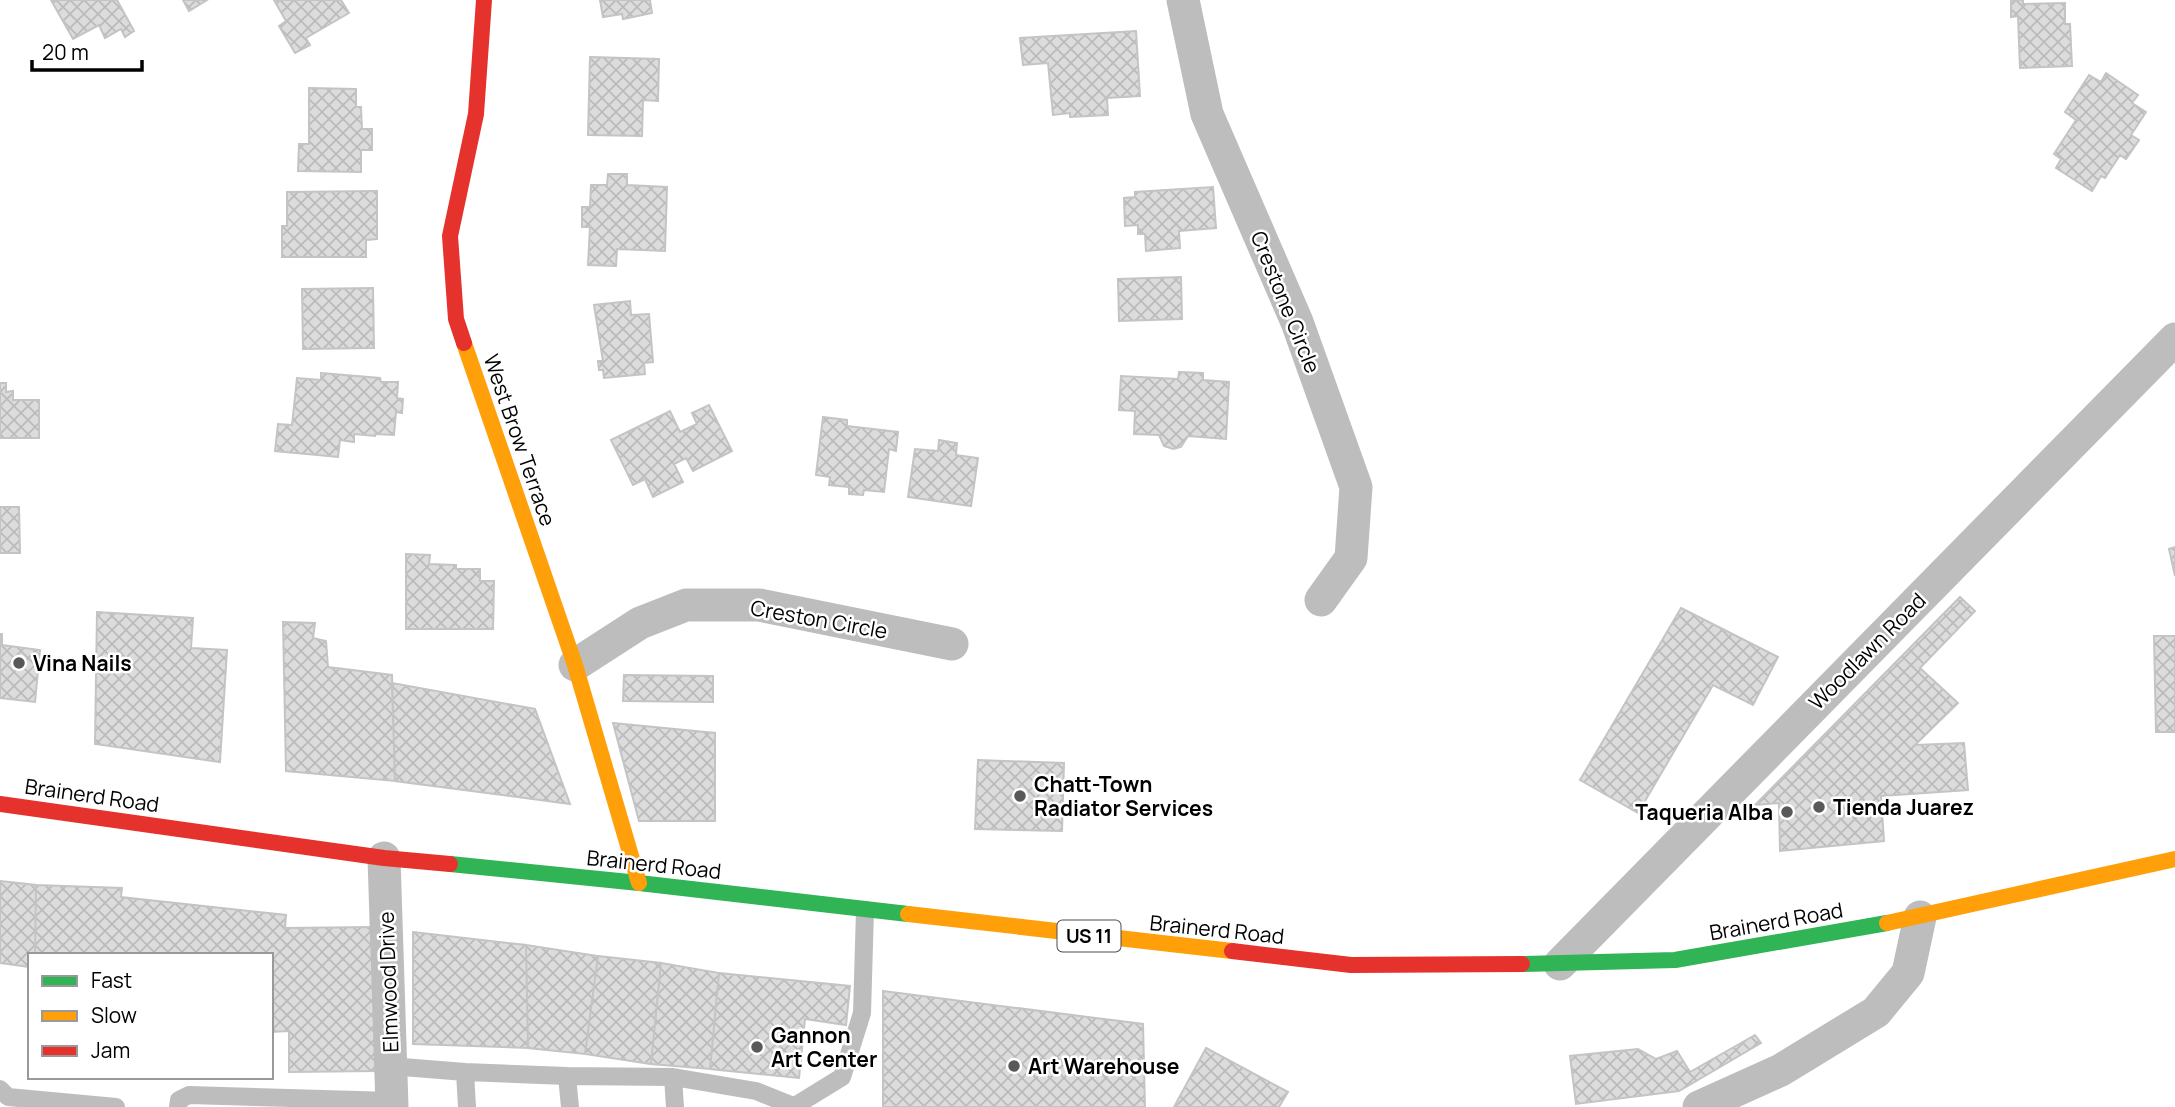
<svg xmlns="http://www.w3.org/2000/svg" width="2175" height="1107" viewBox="0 0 2175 1107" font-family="Manrope,sans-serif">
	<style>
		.building { fill: url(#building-cross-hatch); stroke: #c4c4c4; stroke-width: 2 }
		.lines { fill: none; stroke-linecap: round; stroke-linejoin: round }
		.lane { stroke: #bdbdbd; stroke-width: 18 }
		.street { stroke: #bdbdbd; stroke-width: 33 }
		.fast { stroke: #30b455; stroke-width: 16 }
		.slow { stroke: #ff9f0a; stroke-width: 16 }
		.jam { stroke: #e5322d; stroke-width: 16 }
		.poi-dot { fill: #595959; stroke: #fff; stroke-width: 2.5 }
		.labels { text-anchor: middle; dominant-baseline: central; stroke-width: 5; stroke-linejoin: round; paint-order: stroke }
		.shield { fill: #fff; stroke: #4c4c4c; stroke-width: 2 }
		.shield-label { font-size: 19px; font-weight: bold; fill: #000 }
		.street-label { font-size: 21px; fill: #000; stroke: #fff }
		.poi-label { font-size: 21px; font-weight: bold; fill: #000; stroke: #fff; text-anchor: start }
	</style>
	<defs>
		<pattern id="building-cross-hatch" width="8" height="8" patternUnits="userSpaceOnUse" patternTransform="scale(1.75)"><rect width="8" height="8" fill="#dcdcdc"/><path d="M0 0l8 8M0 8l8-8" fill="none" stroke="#bbb"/></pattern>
	</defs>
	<rect width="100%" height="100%" fill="#fff"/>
	<!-- building -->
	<path class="building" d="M51,0H117L134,31L125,37L121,29L105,38L99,25L73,39Z
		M183,0H207L189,11Z
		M274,0H341L349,13L306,38L310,45L295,53L279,26L286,21Z
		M600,0H650L652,13L623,19L622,14L603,17Z
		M2011,0H2023V4L2065,3V24H2070L2072,66L2020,68L2018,16L2011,17Z
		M1136,31L1140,96L1107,98L1108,115L1070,117V113L1053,115L1048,63L1023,65L1020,38Z
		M590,57L659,59L658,101L643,100L642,136L588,135Z
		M2106,73L2138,95L2132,103L2146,112L2131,135L2139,140L2126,159L2120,155L2105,178L2101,176L2092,191L2056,168L2061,159L2054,154L2076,120L2065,112L2089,75L2101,82Z
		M309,88L356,89V107H361L362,129H372V150H361V172L298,171L299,144H309Z
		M608,174H627V185L667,187L665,251L617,249L616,266L588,265L590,227H582V207H590L591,185H607Z
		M1213,187L1216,228L1179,231L1180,248L1146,251L1145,234H1138V225L1125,226L1124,198L1135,197V192Z
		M377,191V239L366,240V257H282V226H287V192Z
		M1181,277L1182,319L1119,321L1118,279Z
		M373,288L374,348L303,349L302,289Z
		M630,301L631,315L649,314L653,362L644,363L645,374L604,378L603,370H599L598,361H603L594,305Z
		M1179,372L1203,373V380L1229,382L1226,439L1188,436L1181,447L1173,449L1164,446L1159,435L1134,434L1135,411L1119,410L1121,376L1178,379Z
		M321,373L380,378L381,382H398L397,398L403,399L402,413L396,412L394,435L375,434V436L354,434V442L340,440L338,457L275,451L278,424L292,425L297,378L321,380Z
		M0,383H6V392L13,391V400H39V438H0Z
		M709,405L732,451L693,471L686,458L674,464L683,482L653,497L645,479L633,485L611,440L670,411L680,432L697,424L692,413Z
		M823,417L847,420V426L898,432L896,451L889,449L884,492L864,490L863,495L849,494V487L829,485L830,477L816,475Z
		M939,440L957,443L956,455L978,458L971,506L908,497L915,449L938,451Z
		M0,507H19L20,553H0Z
		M2175,547V576L2169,549Z
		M406,554L430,555L429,564L456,565V569H480V581H494L493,629H406Z
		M1960,597L1975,611L1920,668L1958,703L1915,745L1964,743L1968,790L1881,796L1884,841L1780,851L1779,803L1755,805Z
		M1681,608L1778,657L1753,705L1713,685L1638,813L1580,780Z
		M97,612L193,618L191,648L227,650L220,762L95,744Z
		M283,622L315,623L313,638L326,641L328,667L392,675L395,781L286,771Z
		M0,634H2V645L40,650L35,702L0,698Z
		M2154,636H2175V732H2156Z
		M624,675L713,676V702L623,701Z
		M392,683L535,709L570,804L395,781Z
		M613,723L715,733V821H639Z
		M978,760L1064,763L1062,831L975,829Z
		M0,881L36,885L35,955H30V967L0,963Z
		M36,885L122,888L121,897L286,915L285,928L374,927L376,1071L289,1072V1031L271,1032V955H35Z
		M413,932L526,945L528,1048L413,1044Z
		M526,945L598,956L585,1054L528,1048Z
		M598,956L661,963L651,1064L585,1054Z
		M661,963L719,973L710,1069L651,1064Z
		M719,973L850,986L846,1025L805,1019L799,1078L710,1069Z
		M883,991L1143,1024L1145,1107H883Z
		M1755,1035L1761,1043L1679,1091L1576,1104L1570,1056L1638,1049L1656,1059L1677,1051L1690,1072Z
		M1206,1048L1288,1092L1279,1107H1174Z"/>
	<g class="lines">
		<!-- lane -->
		<path class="lane" d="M390,1066L465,1072L567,1076L570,1107
			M465,1072L467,1107
			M567,1076L673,1077L675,1107
			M673,1077L756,1091L796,1107
			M0,1089L8,1097L116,1107
			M795,1106L842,1077L862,1013L865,910
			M178,1107L179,1100L189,1095L392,1101"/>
		<!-- street -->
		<path class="street" d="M1183,0L1207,114L1297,322L1356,487L1351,558L1321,600
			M575,665L640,623L686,605H759L952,644
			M384,858L392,1107
			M1560,964L2175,339
			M1699,1107L1781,1070L1876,1012L1908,973L1920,917"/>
		<!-- fast -->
		<path class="fast" d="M450,864L639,883L908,914
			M1522,964L1675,960L1887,923"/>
		<!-- slow -->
		<path class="slow" d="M464,343L575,665L639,883
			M908,914L1232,951
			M1887,923L2175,859"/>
		<!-- jam -->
		<path class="jam" d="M464,343L456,319L450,236L476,114L484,0
			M0,804L384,858L450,864
			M1232,951L1351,965L1522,964"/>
	</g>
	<!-- markers -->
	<g class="poi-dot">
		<circle cx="19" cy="663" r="7"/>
		<circle cx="1020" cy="796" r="7"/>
		<circle cx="1819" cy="807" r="7"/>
		<circle cx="1787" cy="812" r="7"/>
		<circle cx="757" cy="1047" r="7"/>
		<circle cx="1014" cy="1066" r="7"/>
	</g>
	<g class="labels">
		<!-- shield labels -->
		<rect class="shield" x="1057.5" y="920.5" width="63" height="31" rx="5"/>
		<g class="shield-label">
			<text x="1089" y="936">US 11</text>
		</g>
		<!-- street labels -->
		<g class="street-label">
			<text transform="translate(1286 302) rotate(68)">Crestone Circle</text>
			<text transform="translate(520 440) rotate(71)">West Brow Terrace</text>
			<text transform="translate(819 619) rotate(10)">Creston Circle</text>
			<text transform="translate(1867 651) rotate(-45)">Woodlawn Road</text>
			<text transform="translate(92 795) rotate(8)">Brainerd Road</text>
			<text transform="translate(654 864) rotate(6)">Brainerd Road</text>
			<text transform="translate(1776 921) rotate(-10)">Brainerd Road</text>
			<text transform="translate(1217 929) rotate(6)">Brainerd Road</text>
			<text transform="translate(388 982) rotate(-92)">Elmwood Drive</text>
		</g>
		<!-- poi labels -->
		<g class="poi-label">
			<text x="33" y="663">Vina Nails</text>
			<text x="1034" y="784">Chatt-Town<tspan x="1034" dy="24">Radiator Services</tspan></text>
			<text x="1833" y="807">Tienda Juarez</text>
			<text x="1773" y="812" text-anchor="end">Taqueria Alba</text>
			<text x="771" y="1035">Gannon<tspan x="771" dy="24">Art Center</tspan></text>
			<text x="1028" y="1066">Art Warehouse</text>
		</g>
	</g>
	<!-- legend -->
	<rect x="28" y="953" width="245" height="126" fill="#ffffff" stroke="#999999" stroke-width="2"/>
	<rect x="42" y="976" width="35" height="10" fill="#30b455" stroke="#999999" stroke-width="2"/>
	<text x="91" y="988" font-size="21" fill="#000000">Fast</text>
	<rect x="42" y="1011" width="35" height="10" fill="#ff9f0a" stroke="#999999" stroke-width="2"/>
	<text x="91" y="1023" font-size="21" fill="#000000">Slow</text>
	<rect x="42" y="1046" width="35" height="10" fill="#e5322d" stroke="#999999" stroke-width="2"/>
	<text x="91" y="1058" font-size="21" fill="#000000">Jam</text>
	<!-- scale -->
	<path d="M32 60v10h110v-10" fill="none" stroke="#000000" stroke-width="3.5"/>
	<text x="42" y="60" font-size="21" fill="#000000" stroke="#ffffff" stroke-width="5" paint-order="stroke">20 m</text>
</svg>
